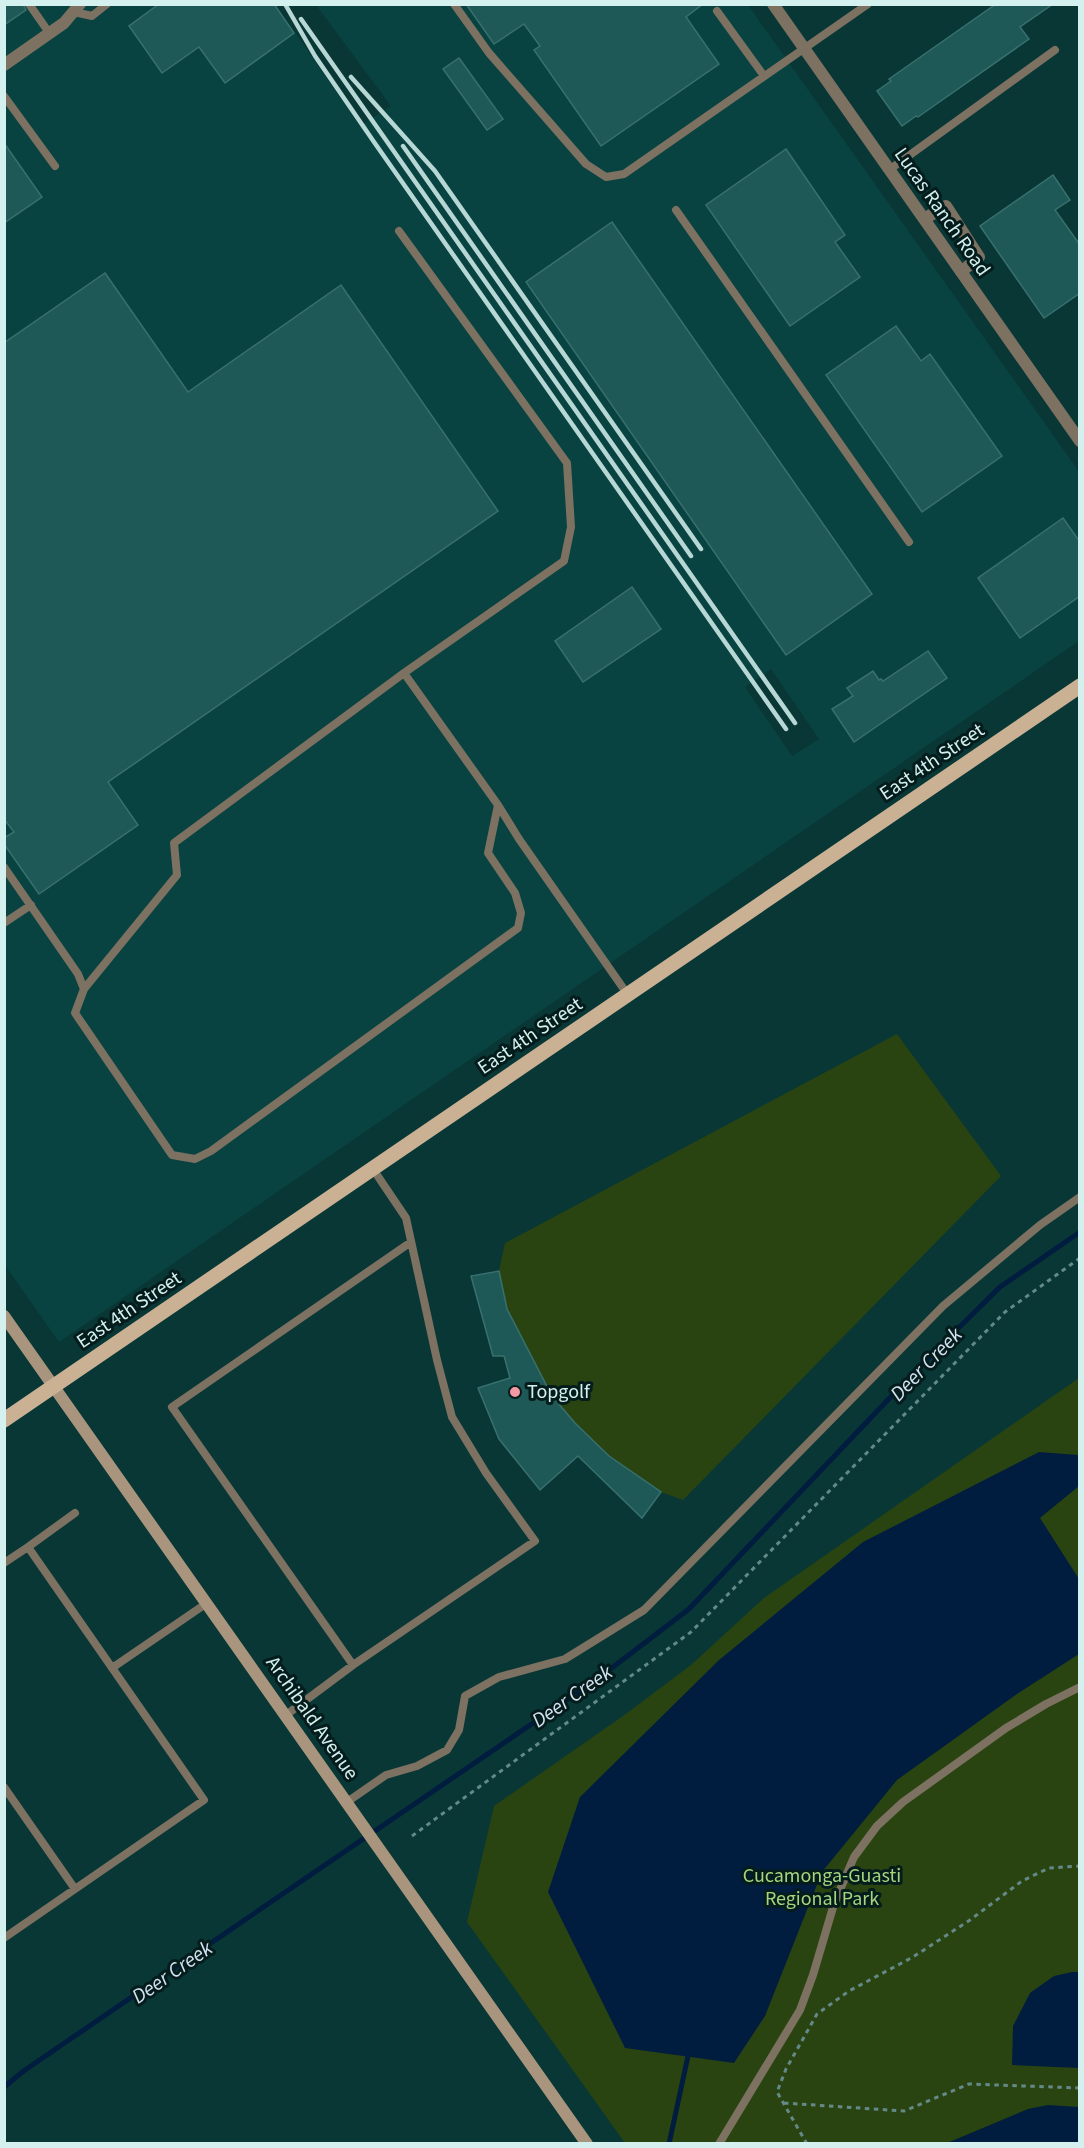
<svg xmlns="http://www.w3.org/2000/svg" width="1084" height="2148" viewBox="0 0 1084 2148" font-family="'Source Sans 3',sans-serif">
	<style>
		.built { fill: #084341; fill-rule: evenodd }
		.green { fill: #2a4411 }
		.water { fill: #001d40 }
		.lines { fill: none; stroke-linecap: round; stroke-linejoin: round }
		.stream { stroke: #001d40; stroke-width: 5 }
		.building { fill: #1f5957; stroke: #38706e; stroke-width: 1.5 }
		.path { stroke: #638a89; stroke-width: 3; stroke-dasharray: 4.5 4.5; stroke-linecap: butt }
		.service { stroke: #7d7162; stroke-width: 8 }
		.minor { stroke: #7d7162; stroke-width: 12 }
		.secondary { stroke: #a9957e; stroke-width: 12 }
		.primary { stroke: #cbb193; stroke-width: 15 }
		.rail { stroke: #b7d7d5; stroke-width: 4.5 }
		.poi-dot { fill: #f49aa5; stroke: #041c1b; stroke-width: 2 }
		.labels { text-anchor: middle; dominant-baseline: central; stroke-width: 6; stroke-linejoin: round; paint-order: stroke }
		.street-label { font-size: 20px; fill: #d4f1ef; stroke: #041c1b }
		.poi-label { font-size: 20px; fill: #d4f1ef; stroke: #041c1b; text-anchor: start }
		.park-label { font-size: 20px; fill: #a5d57e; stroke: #041c1b }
		.water-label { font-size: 21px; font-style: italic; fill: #d4e2f1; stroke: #041c1b }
	</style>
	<rect width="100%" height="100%" fill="#083736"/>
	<!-- built -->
	<path class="built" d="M4,5H276L360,126L391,106L316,5H748L1080,473L1079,641L59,1342L4,1264ZM771,669L819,739L792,756L745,687Z"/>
	<!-- green -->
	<path class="green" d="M897,1034L1001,1176L683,1500L661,1492L609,1456L575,1423L552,1396L507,1309L499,1271L505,1243Z
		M1079,1378V2143H625L467,1922L494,1806L623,1716L691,1665L764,1598Z"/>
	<!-- water -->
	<path class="water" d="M1039,1452L1078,1455L1079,1457V1486L1040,1518L1079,1579V1654L1017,1694L897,1780L822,1872L765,2016L734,2063L625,2048L548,1892L580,1797L719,1660L863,1542Z
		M1072,1972H1079V2068L1012,2065L1013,2026L1030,1993L1054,1976Z
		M1048,2105L1079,2107V2143H947L1028,2109Z"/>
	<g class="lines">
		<!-- stream -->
		<path class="stream" d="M4,2087L25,2070L596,1680L689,1609L921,1365L1000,1287L1080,1232
			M669,2144L688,2056"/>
	</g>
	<!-- building -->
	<path class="building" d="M4,4H23L26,10L4,25Z
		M159,4H274L294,33L225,83L199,47L162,73L129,26Z
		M466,4H703L686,17L719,64L601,146L534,50L540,46L524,24L494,44Z
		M996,4H1053L1020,27L1029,39L918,117L916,116L902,126L877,91L891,81L889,79Z
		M459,58L503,119L487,130L443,69Z
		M4,143L42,197L4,223Z
		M786,149L845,235L835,242L860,277L790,326L706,205Z
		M1053,175L1070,200L1055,210L1080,245V293L1044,318L980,226Z
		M612,222L872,594L786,655L526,282Z
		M105,273L188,392L341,285L498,511L108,782L138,825L39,894L4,844V838L14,832L4,819V343Z
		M896,326L921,361L930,354L1002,456L922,512L826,375Z
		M1063,518L1080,542V596L1020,638L978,578Z
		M632,587L661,629L583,682L555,641Z
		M928,651L947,678L854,742L832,709L853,696L847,688L873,671L879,680L881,679L883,681Z
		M499,1271L507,1309L552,1396L575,1423L609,1456L661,1492L642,1518L578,1456L540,1490L499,1439L478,1388L510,1378L504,1356H493L471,1276Z"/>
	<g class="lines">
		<!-- path -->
		<path class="path" d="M412,1836L691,1632L1005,1312L1080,1258
			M784,2103L904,2111L969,2084L1080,2088
			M807,2144L777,2092L786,2069L817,2014L849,1991L913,1957L970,1920L1022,1881L1049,1868L1080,1866"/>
		<!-- service -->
		<path class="service" d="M29,4L50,34
			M454,4L489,53L586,164L606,177L624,174L868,4
			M717,11L764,76
			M74,12L92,16L107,4
			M4,96L55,166
			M889,170L1055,50
			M676,210L909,542
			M399,231L567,463L571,527L564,561L404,673
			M498,805L519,839L628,995
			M4,867L78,974L84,989L75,1013L172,1155L195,1159L211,1151L518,928L521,913L515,893L488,853L498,805L404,673L174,843L177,875L84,989
			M4,923L31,905
			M28,1547L75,1513
			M4,1563L28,1547L204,1800L4,1938
			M353,1665L172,1407L411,1242
			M112,1668L207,1603
			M286,1715L353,1665L535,1541L486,1473L452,1417L437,1360L406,1218L373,1169
			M4,1787L75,1889
			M347,1802L386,1775L417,1766L447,1750L459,1730L465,1696L499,1677L565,1659L644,1610L943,1306L1040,1225L1080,1197
			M719,2144L800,2010L813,1975L834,1904L854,1857L877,1826L903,1802L1006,1728L1046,1704L1080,1687"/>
		<!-- minor -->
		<path class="minor" d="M773,4L1080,441
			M4,65L64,23L80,4
			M924,219L946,206L979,257L961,272"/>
		<!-- secondary -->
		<path class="secondary" d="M4,1316L587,2144"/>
		<!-- primary -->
		<path class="primary" d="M4,1420L1080,686"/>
		<!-- rail -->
		<path class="rail" d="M285,4L315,56L374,142L786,729
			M301,19L795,723
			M351,77L435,171L701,549
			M403,146L691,556"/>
	</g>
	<!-- markers -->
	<circle class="poi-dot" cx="515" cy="1392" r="6"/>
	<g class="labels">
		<!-- street labels -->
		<g class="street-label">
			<text transform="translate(942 212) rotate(55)">Lucas Ranch Road</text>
			<text transform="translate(932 762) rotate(-34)">East 4th Street</text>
			<text transform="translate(530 1036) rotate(-34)">East 4th Street</text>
			<text transform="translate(129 1310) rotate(-34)">East 4th Street</text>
			<text transform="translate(312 1718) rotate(55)">Archibald Avenue</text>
		</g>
		<!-- poi labels -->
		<g class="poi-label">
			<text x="527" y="1392">Topgolf</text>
		</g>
		<!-- park labels -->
		<g class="park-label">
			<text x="822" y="1876">Cucamonga-Guasti<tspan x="822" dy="23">Regional Park</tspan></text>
		</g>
		<!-- water labels -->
		<g class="water-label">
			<text transform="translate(926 1364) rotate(-46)">Deer Creek</text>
			<text transform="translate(572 1696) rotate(-35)">Deer Creek</text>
			<text transform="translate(172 1972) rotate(-35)">Deer Creek</text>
		</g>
	</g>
	<!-- border -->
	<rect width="1084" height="2148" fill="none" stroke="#d4f1ef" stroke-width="12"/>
</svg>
